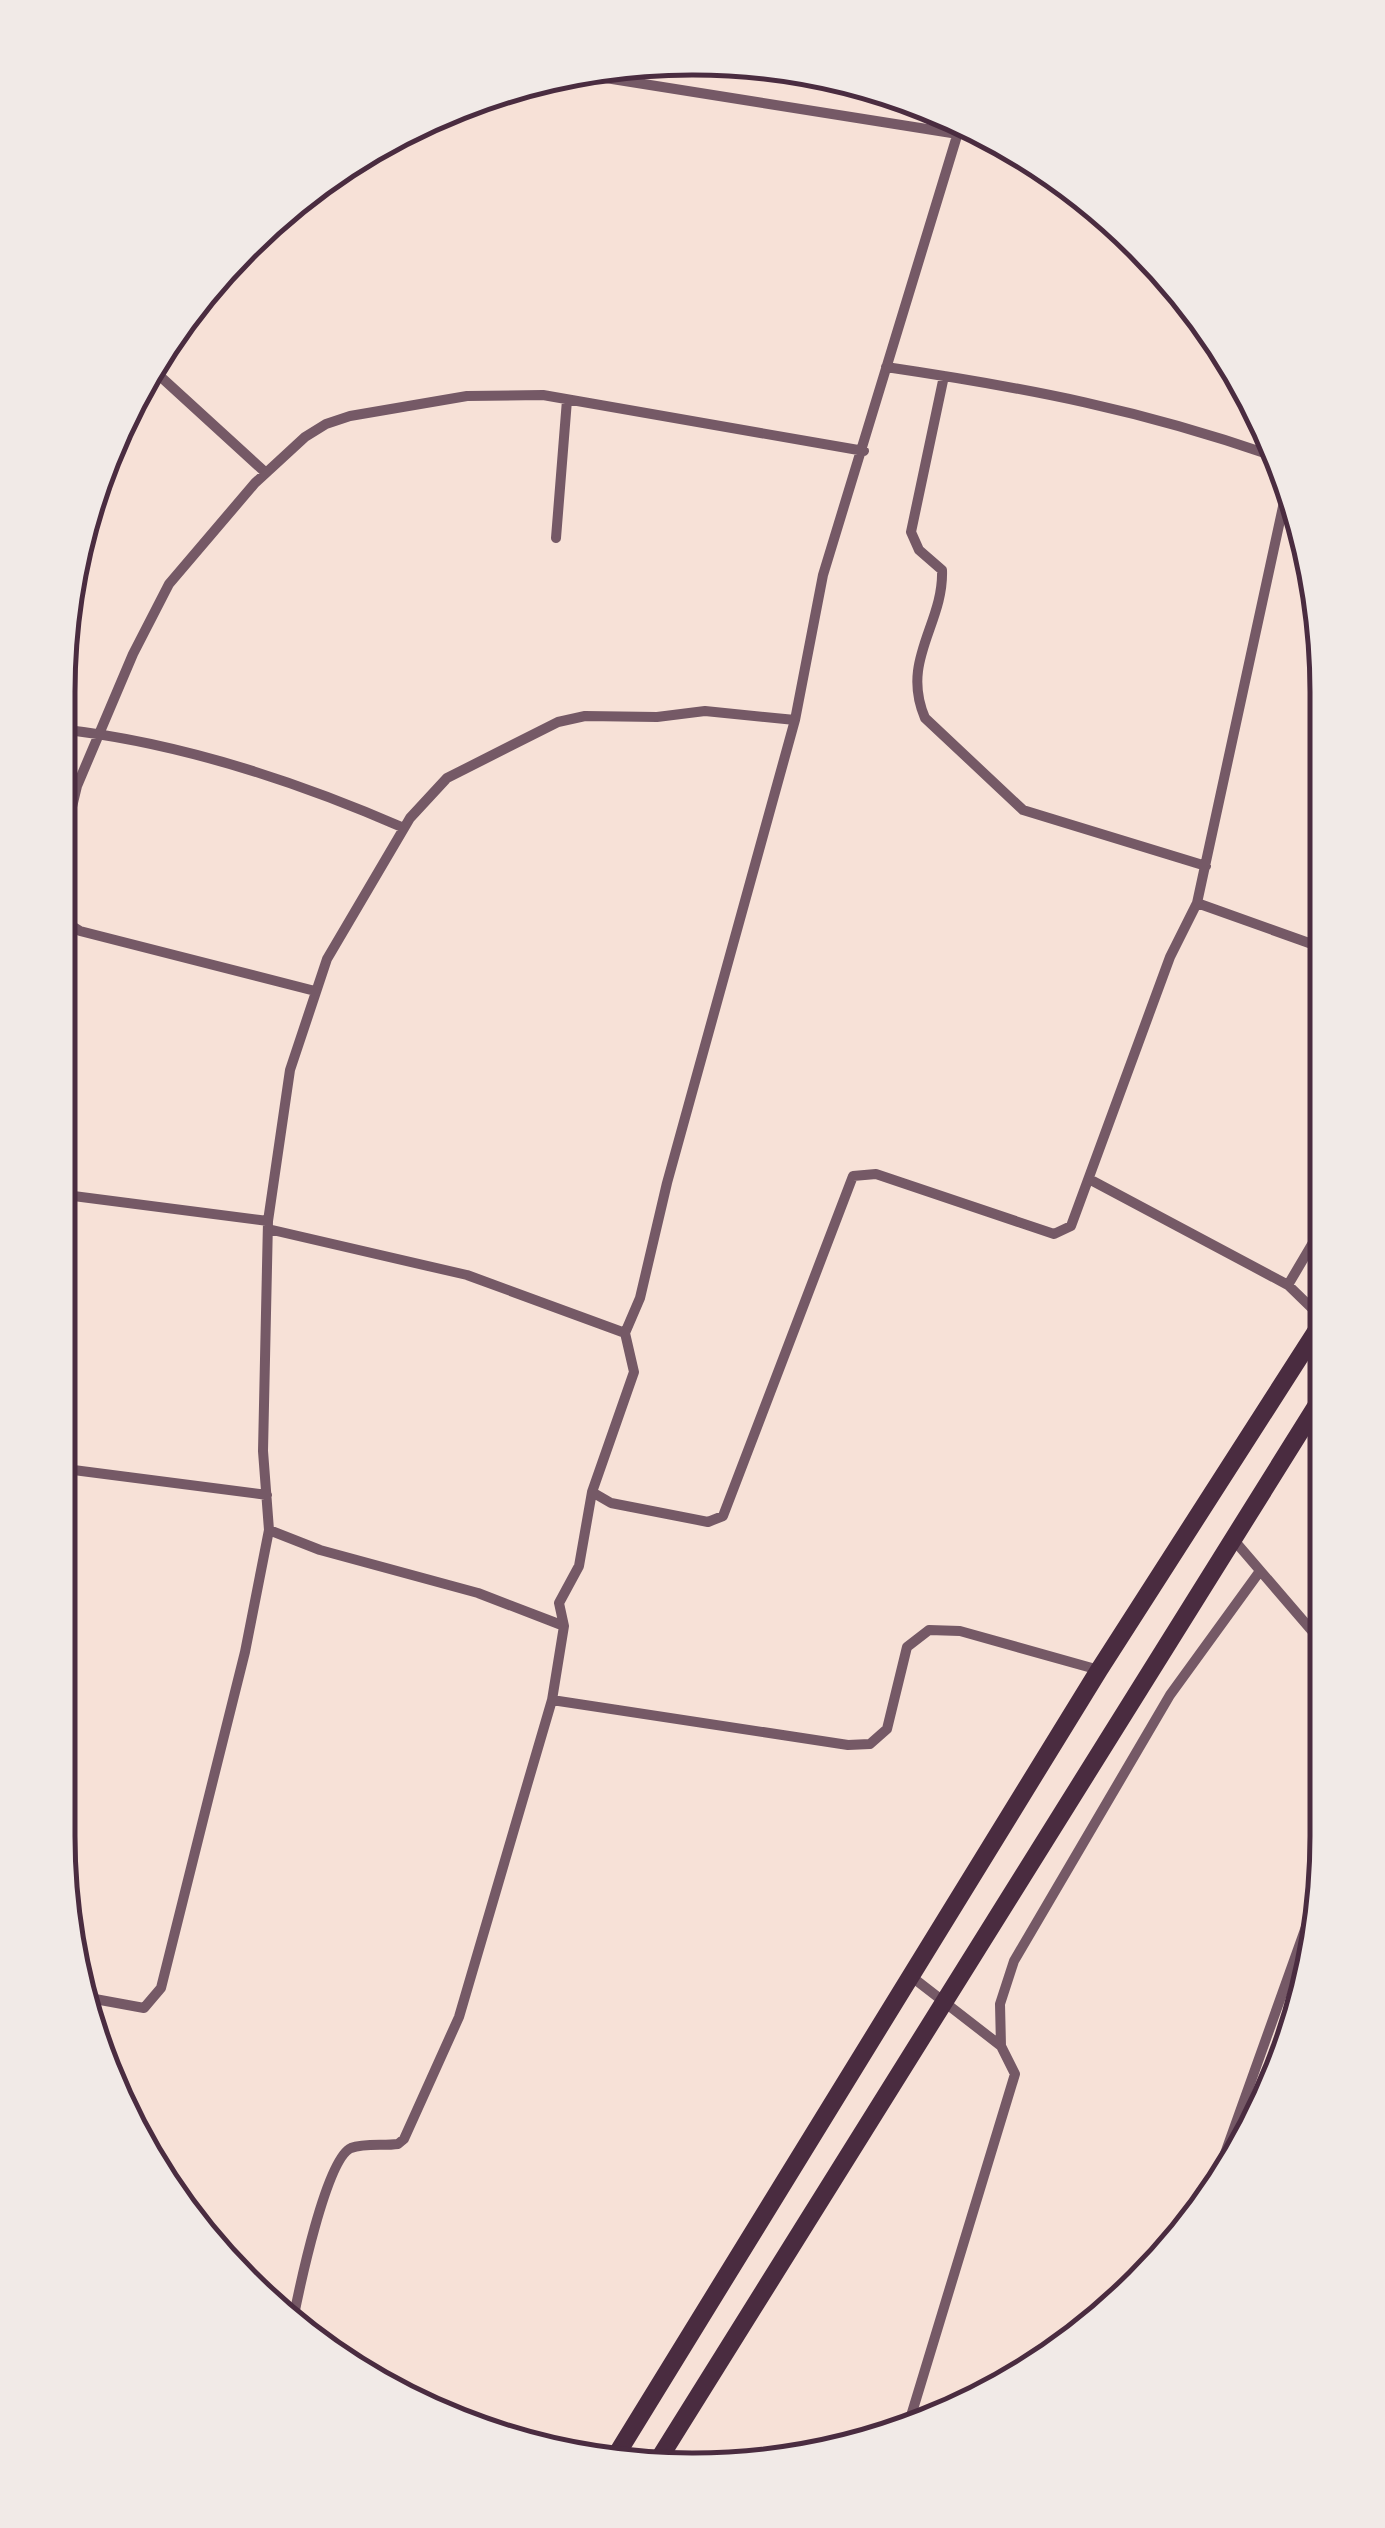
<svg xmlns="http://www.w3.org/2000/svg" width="1385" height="2528" viewBox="0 0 1385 2528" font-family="Karla,sans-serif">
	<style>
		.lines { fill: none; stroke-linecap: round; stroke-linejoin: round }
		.minor { stroke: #755966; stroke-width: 10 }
		.primary { stroke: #4a2c40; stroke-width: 18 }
		.rim { fill: none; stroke: #4a2c40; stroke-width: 5 }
	</style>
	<rect width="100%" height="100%" fill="#f7e1d7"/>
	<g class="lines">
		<!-- minor -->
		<path class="minor" d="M587,75L958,134
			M150,367L266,473
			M886,367C1028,388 1143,410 1279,458
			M944,376L911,532L919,550L942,570C944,624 900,660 925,718L1023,810L1206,866
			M556,538L567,400
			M59,729C178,742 294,780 404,828
			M59,861L77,786L133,654L169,584L255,483L305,437L326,424L350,416L467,396L543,395L864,451
			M1197,903L1323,948
			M59,918L80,931L315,991
			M1089,1179L1288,1285L1324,1320
			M58,1194L268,1221
			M268,1229L467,1275L625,1333
			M1288,1285L1324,1224
			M58,1468L267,1495
			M592,1492L611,1503L708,1522L723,1516L853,1176L876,1174L1054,1234L1071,1226L1170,957L1197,903L1289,479
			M1233,1539L1325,1646
			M564,1626L478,1593L320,1550L269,1530L263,1451L268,1221L290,1070L327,959L410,818L447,778L558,722L585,716L657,717L705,711L795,720
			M552,1700L848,1745L870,1744L887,1729L907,1647L929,1630L960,1631L1099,1670
			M84,1997L144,2008L161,1988L245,1652L269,1530
			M1001,2046L1000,2004L1014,1961L1170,1695L1260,1571
			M1212,2190L1326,1871
			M293,2320C299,2290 326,2159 351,2148C364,2143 384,2146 398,2144L404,2139L459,2017L552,1700L564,1626L559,1603L579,1566L592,1492L634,1372L625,1333L640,1298L667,1183L795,720L823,575L960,126
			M907,2429L1015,2074L1001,2046L912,1977"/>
		<!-- primary -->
		<path class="primary" d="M615,2457L1099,1670L1324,1319
			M657,2462L1325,1392"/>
	</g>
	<!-- crop -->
	<path d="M0 0H1385V2528H0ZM692 75H693A617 617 0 0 1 1310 692V1836A617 617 0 0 1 693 2453H692A617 617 0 0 1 75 1836V692A617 617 0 0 1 692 75Z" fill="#f1eae7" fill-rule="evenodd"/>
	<path class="rim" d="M692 75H693A617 617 0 0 1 1310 692V1836A617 617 0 0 1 693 2453H692A617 617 0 0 1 75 1836V692A617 617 0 0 1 692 75Z"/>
</svg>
